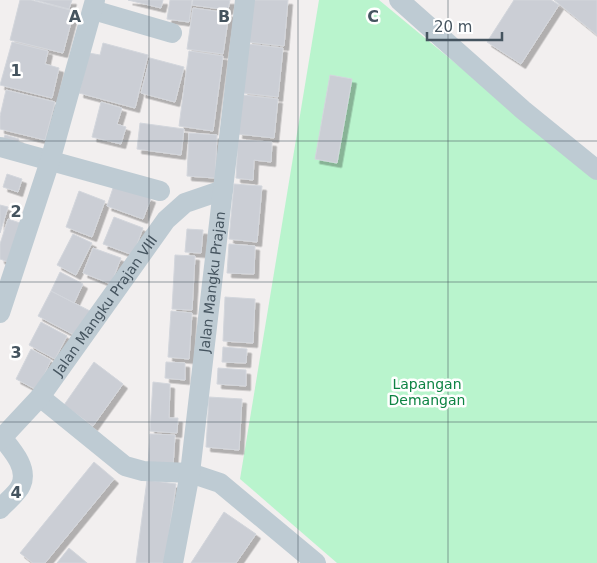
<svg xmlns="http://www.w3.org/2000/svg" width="597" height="563" viewBox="0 0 597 563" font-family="'DejaVu Sans',sans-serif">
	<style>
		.green { fill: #b9f4cd }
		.building { fill: #cbced5; stroke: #d3d6dc; filter: url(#shadow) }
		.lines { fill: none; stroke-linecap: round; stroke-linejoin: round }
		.minor { stroke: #becbd3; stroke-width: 20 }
		.grid { fill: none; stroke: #45545f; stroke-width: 1; stroke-opacity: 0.55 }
		.labels { text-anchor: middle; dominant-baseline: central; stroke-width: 5; stroke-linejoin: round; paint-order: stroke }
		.street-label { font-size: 14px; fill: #45545f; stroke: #fff }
		.park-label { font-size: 14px; fill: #0d8343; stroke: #fff }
		.grid-label { font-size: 16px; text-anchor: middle; font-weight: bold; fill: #45545f; stroke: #fff; stroke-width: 5; stroke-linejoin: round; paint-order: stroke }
	</style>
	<defs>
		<filter id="shadow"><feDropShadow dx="4.5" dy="4.5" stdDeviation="0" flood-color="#0004"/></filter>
	</defs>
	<rect width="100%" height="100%" fill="#f2efef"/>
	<!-- green -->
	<path class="green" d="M319,0H379L597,180V563H337L240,479Z"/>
	<!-- building -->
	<path class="building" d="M20,0H31L74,11L63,53L10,40Z
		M35,0H72L69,9Z
		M128,0H163L161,8Z
		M170,0H192L189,22L167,19Z
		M193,0H230L228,10L192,5Z
		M253,0H288L284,46L248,42Z
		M514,0H551L559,5L521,64L487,42Z
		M554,0H597V35Z
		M193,8L229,13L223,54L187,49Z
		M12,42L48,51L45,64L59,68L52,98L0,85Z
		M103,43L148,55L135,108L79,93L89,53L100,55Z
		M248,44L283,48L278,97L243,93Z
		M189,51L223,56L213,131L179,126Z
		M150,58L184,67L175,102L141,93Z
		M330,75L352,79L337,163L315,159Z
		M6,90L55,102L45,140L0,129V116Z
		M243,95L278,99L274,138L238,134Z
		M101,102L122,108L117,124L126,127L121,144L92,137Z
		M140,123L184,129L181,155L137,149Z
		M189,133L217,135L215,178L187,176Z
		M5,135L19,139L16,149L2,144Z
		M238,140L272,142L271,162L254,160L253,180L236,178Z
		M7,174L22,179L18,192L3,187Z
		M234,184L262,186L257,242L229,239Z
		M114,185L151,198L143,219L107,206Z
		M79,191L105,201L92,237L66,227Z
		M0,205L8,207L0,233Z
		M114,217L143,228L133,255L103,244Z
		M8,219L23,224L11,263L0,259V244Z
		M187,229L203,230L201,253L185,252Z
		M73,234L92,243L76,275L57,265Z
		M229,244L255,246L254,274L227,273Z
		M93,248L121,258L111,284L83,273Z
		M175,255L195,256L192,310L172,309Z
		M60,272L83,284L74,303L51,291Z
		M51,291L90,311L78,337L38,316Z
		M225,297L255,299L253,343L223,341Z
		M171,311L192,313L189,359L168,357Z
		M41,322L67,336L55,359L29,345Z
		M223,347L247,349L246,363L222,362Z
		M31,349L51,360L37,390L16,379Z
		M94,362L123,384L93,426L64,405Z
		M166,362L185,363V380L165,378Z
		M218,368L246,370V386L217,384Z
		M153,382L170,384L169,418H178L177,433L150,431Z
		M209,397L242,399L239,450L206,447Z
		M150,434L175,435L173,466L148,465Z
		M94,462L114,479L45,563H33L20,553Z
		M147,480L176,484L165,563H136Z
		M224,512L256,534L236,563H191Z
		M69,548L87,563H57Z"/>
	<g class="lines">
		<!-- minor -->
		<g class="minor">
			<path d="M399,0L523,110L597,170"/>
			<path d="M93,10L172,33"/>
			<path d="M0,147L160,191"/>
			<path d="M0,313L50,161L95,0"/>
			<path d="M40,397L125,466L143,471L190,473L220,483L316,563"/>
			<path d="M0,435C10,448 29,467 21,485C18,493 6,502 0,509"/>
			<path id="s1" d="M0,440L40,397L166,220L185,203L223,190"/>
			<path id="s2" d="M173,563L190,473L245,0"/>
		</g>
	</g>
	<!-- grid -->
	<path class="grid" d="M149,0V563M298,0V563M448,0V563M0,141H597M0,282H597M0,422H597"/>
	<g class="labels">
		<!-- street labels -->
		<g class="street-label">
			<text stroke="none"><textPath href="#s2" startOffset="284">Jalan Mangku Prajan</textPath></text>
			<text stroke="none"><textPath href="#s1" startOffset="171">Jalan Mangku Prajan VIII</textPath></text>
		</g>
		<!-- park labels -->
		<g class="park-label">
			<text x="427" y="384">Lapangan<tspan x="427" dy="16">Demangan</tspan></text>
		</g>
	</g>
	<g class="grid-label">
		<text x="75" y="22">A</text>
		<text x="224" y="22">B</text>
		<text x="373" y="22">C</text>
		<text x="16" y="76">1</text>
		<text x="16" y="217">2</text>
		<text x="16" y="358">3</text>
		<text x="16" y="498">4</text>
	</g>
	<!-- scale -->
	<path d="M427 32v8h75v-8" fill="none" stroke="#45545f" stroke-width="2.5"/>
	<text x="434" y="32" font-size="15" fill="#45545f" stroke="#ffffff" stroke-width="4" paint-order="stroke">20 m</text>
</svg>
